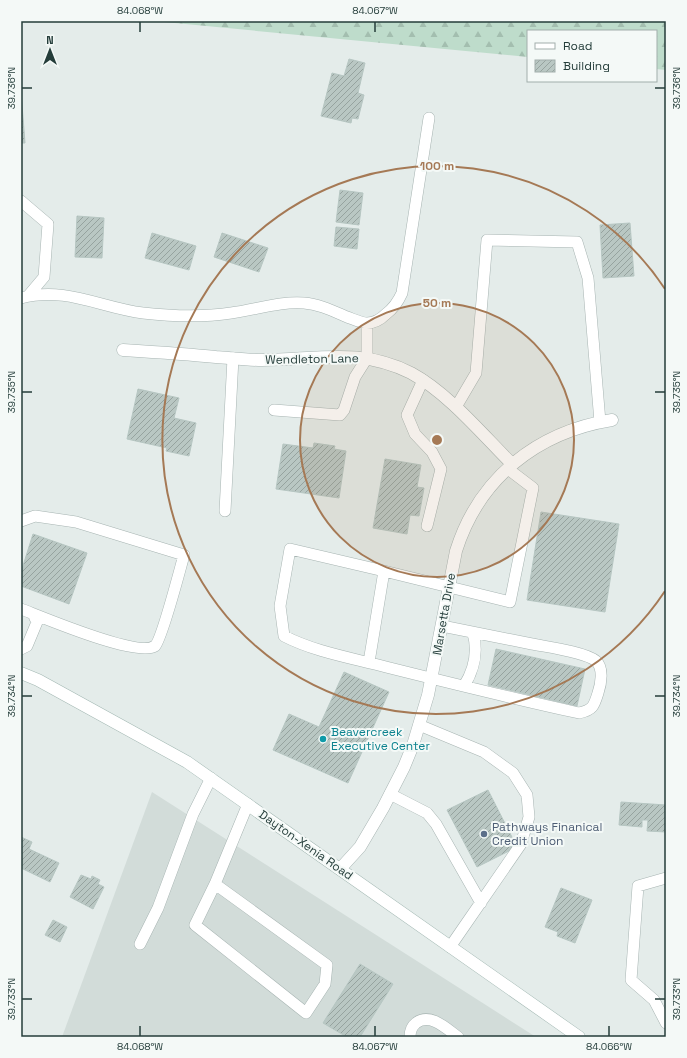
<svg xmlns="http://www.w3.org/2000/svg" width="687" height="1058" viewBox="0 0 687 1058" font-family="'Space Grotesk',sans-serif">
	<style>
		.built { fill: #d2dcd9 }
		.forest { fill: url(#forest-firs) }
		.building { fill: url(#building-hatch); stroke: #b6c6c2 }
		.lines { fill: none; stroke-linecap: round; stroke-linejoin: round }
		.service-casing { stroke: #a7b4b2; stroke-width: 12 }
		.minor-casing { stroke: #a7b4b2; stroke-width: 13 }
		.secondary-casing { stroke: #a3b8b3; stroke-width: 13 }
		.service { stroke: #fff; stroke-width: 11 }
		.minor { stroke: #fff; stroke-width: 12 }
		.secondary { stroke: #fff; stroke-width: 12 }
		.ticks { fill: none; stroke: #243d3a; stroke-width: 1.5 }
		.ring { fill: none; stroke: #a57955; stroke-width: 2 }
		.culture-dot { fill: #0f9aa8; stroke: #f4f9f7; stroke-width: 1.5 }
		.service-dot { fill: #5c6f8a; stroke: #f4f9f7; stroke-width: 1.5 }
		.labels { text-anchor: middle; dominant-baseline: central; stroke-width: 4; stroke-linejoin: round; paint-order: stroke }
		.street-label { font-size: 12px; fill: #243d3a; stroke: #f4f9f7 }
		.culture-label { font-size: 12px; fill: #0d838f; stroke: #f4f9f7; text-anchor: start }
		.service-label { font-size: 12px; fill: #4e5e75; stroke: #f4f9f7; text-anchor: start }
		.centre { fill: #a57955; stroke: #f4f9f7; stroke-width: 2 }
		.ring-label { font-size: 12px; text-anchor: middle; font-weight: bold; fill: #a57955; stroke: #f4f9f7; stroke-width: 4; stroke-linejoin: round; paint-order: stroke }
		.neatline { fill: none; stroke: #243d3a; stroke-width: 1.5 }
		.ticks-label { font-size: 10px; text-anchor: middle; fill: #243d3a }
	</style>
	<defs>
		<pattern id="forest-firs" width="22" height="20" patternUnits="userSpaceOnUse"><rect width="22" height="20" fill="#bedccb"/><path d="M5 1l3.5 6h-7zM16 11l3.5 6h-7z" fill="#a3beaf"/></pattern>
		<pattern id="building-hatch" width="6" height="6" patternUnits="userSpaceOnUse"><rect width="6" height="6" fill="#b9c7c3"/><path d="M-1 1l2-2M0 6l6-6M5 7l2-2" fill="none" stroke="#96a39f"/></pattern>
	</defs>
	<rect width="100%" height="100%" fill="#e4ecea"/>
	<!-- built -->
	<path class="built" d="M152,792L536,1037H62Z"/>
	<!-- forest -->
	<path class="forest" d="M154,21H666V70L656,69V31H528V57Z"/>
	<!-- building -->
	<path class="building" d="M349,59L365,63L358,93L364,95L358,119L352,118L351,123L321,116L332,73L344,76Z
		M21,92L25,143H21Z
		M340,190L363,193L359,225L336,222Z
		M77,216L104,218L102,258L75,257Z
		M630,223L634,276L603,278L600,225Z
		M336,227L359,229L357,249L334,246Z
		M152,233L196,246L189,270L145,258Z
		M222,233L268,248L259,272L214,257Z
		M138,389L179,398L174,418L196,423L189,456L166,451L167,448L127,439Z
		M314,443L335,446L334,449L346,451L339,498L276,489L283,444L313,448Z
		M385,459L421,465L417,487L424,488L419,516L410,515L407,534L373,528Z
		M541,512L619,524L605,612L527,600Z
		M33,534L87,553L69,604L21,586V572Z
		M496,649L585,669L577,706L488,685Z
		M344,672L389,692L348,783L273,750L289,714L319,727Z
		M488,790L517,847L477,867L447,810Z
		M621,802L666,805V832L647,831L648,820H642V827L619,825Z
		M21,837L32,842L29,849L59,863L50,882L21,868Z
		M81,875L91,879L92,876L100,880L98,884L104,887L93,909L70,897Z
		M561,888L592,900L575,943L557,936L558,932L545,927Z
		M53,920L67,927L60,942L45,935Z
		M360,964L393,984L360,1037H347L323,1023Z"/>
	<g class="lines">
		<defs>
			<path id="service" d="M21,201L48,224L44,277L28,296
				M21,298C66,286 101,308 143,313C170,316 205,317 231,313C255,310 280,301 304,303C319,304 333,311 347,317C353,319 361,323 367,323C374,323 381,319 386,314C394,308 398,302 402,293L429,118
				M423,380L407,415L415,434L432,452L441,469L427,526
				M456,407L476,373L487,240L577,242L588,278L600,422
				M274,410L340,415L344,410L355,377L367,358V323
				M225,511L233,358
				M21,521L35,516L76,522L184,555C180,569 162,639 155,646C138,658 42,617 21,609
				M384,571L510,602L533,488L508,469
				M21,649L27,646L37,622L33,614
				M369,662L384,571L290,549L280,606L284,636C315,652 352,658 386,667C450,683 515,699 579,713C593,710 594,706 598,693C601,684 604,668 596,661C585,652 547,647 532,644C502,638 472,632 442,626
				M464,686C474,670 478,651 473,633
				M419,725L484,752L513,773L527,795L529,817L521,844L450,947
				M390,794L427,813L436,824L481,903
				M666,878L638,886L631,980L654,1000L666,1023
				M215,884L327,965L325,984L306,1013L195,925L215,884L248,804
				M140,944L158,908L193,814L211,778
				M410,1037C410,1032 412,1026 416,1023C430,1012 447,1029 458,1037"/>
			<path id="minor" d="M123,350C154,352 185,354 216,357C231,358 247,360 262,360C316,360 360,347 411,373C448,393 482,434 512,464
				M340,869L360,847L383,808L404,767L413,745L428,695L456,551C479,478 537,432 612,420"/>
			<path id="secondary" d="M21,673L38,680L187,762L579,1037"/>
		</defs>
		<!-- service casing -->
		<use href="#service" class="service-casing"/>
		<!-- minor casing -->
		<use href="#minor" class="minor-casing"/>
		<!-- secondary casing -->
		<use href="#secondary" class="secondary-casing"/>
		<!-- service -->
		<use href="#service" class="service"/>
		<!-- minor -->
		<use href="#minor" class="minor"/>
		<!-- secondary -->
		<use href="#secondary" class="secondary"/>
	</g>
	<!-- ticks -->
	<path class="ticks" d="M140,22V32M375,22V32M22,88H32M655,88H665M22,392H32M655,392H665M22,696H32M655,696H665M22,999H32M655,999H665M140,1026V1036M375,1026V1036M609,1026V1036"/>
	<!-- distance rings -->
	<circle cx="437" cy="440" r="137" fill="#a57955" fill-opacity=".12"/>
	<g class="ring">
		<circle cx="437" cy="440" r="137"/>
		<path d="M665 591A274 274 0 1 1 665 289"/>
	</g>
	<!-- markers -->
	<circle class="culture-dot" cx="323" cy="739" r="4"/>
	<circle class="service-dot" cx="484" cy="834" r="4"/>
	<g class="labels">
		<!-- street labels -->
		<g class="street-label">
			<text transform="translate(312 359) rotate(-1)">Wendleton Lane</text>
			<text transform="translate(444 614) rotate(-80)">Marsetta Drive</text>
			<text transform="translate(306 845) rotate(35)">Dayton-Xenia Road</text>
		</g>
		<!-- culture labels -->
		<g class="culture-label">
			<text x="331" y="732">Beavercreek<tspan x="331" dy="14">Executive Center</tspan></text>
		</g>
		<!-- service labels -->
		<g class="service-label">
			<text x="492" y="827">Pathways Finanical<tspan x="492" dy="14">Credit Union</tspan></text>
		</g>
	</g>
	<circle cx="437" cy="440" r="6" class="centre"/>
	<g class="ring-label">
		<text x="437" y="170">100 m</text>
		<text x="437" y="307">50 m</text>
	</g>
	<!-- border -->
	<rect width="687" height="1058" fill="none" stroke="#f4f9f7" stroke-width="44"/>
	<!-- legend -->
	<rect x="527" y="30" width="130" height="52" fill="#f4f9f7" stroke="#a1aeab"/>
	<rect x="535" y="43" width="20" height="6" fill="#ffffff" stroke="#a1aeab"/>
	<text x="563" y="50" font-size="12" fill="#243d3a">Road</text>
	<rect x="535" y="60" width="20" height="12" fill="url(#building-hatch)" stroke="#a1aeab"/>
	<text x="563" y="70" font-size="12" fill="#243d3a">Building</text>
	<!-- north arrow -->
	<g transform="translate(50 50)" stroke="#f4f9f7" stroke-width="3" paint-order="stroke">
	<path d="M0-3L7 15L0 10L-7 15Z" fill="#243d3a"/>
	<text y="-6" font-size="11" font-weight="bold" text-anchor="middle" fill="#243d3a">N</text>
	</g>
	<rect x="22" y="22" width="643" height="1014" class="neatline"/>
	<g class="ticks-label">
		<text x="140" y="14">84.068°W</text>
		<text x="375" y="14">84.067°W</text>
		<text transform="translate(11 88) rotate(-90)" y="4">39.736°N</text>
		<text transform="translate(676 88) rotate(-90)" y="4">39.736°N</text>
		<text transform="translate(11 392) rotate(-90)" y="4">39.735°N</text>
		<text transform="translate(676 392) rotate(-90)" y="4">39.735°N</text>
		<text transform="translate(11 696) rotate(-90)" y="4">39.734°N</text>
		<text transform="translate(676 696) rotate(-90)" y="4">39.734°N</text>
		<text transform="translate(11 999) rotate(-90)" y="4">39.733°N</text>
		<text transform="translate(676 999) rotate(-90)" y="4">39.733°N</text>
		<text x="140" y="1050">84.068°W</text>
		<text x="375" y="1050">84.067°W</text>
		<text x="609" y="1050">84.066°W</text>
	</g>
</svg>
